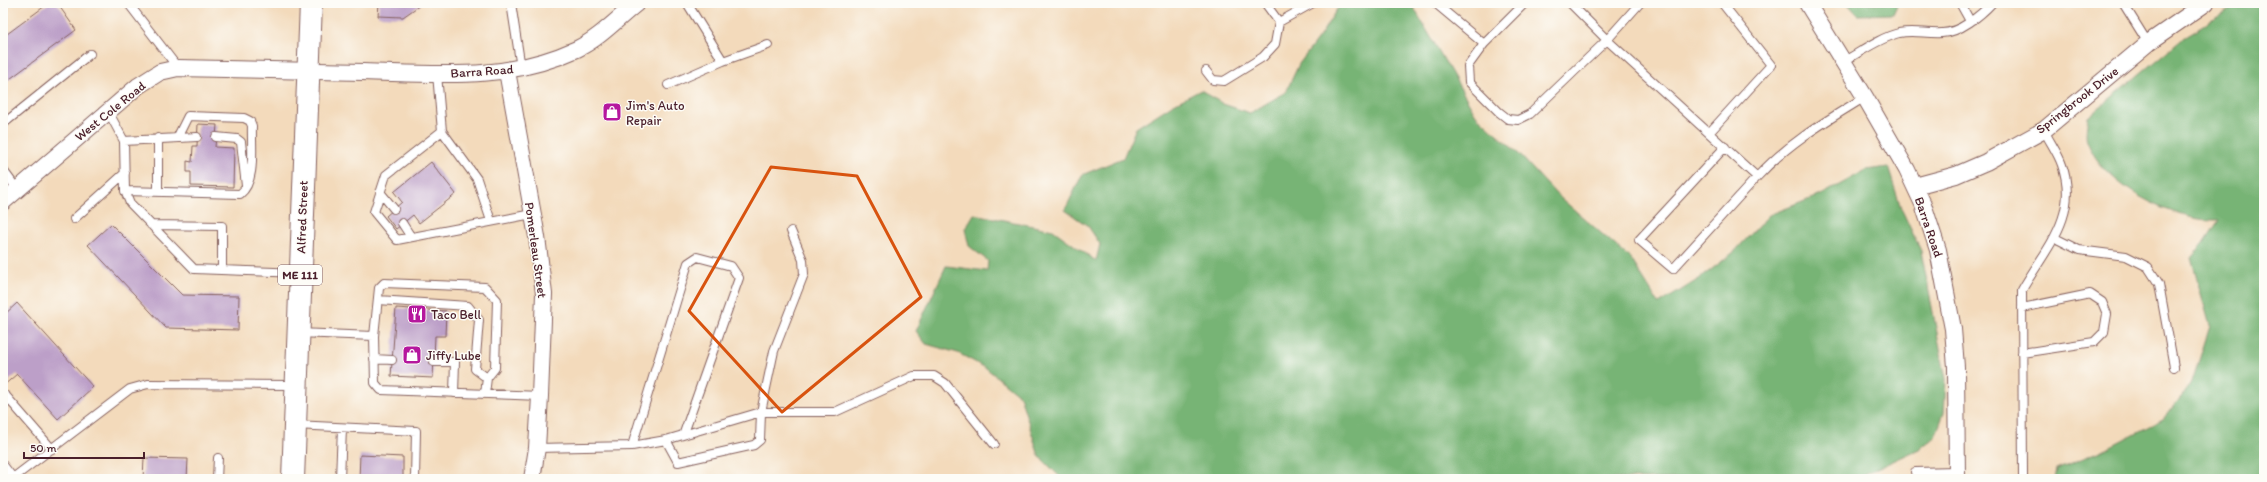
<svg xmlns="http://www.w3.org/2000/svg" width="2267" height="482" viewBox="0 0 2267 482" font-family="Itim,sans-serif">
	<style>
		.forest { fill: #77b474; stroke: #606a50 }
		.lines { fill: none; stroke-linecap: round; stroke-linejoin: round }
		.stream { stroke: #66b5e1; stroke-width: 5 }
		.building { fill: #bc9fc8 }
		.lane-casing { stroke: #85605d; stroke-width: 10 }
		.street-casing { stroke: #85605d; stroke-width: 18 }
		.primary-casing { stroke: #85605d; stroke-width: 24 }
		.lane { stroke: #fff; stroke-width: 8 }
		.street { stroke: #fff; stroke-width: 16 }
		.primary { stroke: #fff; stroke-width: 22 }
		.marked { fill: none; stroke: #d8530f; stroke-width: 3; stroke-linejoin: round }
		.labels { text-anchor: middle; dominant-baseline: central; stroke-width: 3; stroke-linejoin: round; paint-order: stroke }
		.shield { fill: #fdfcf7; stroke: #806168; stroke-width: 1 }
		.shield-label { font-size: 12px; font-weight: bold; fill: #4a1f2b }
		.street-label { font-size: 13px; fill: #4a1f2b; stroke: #fdfcf7 }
		.poi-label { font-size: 13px; fill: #4a1f2b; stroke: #fdfcf7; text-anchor: start }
	</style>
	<rect width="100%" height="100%" fill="#fdfcf7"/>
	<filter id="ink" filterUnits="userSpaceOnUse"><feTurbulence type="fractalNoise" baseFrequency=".025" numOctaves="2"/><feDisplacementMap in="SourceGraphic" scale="8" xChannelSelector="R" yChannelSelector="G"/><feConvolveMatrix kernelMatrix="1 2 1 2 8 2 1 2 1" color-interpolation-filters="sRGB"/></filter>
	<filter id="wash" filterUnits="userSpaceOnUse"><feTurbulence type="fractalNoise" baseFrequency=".012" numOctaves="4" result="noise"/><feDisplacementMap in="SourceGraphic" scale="16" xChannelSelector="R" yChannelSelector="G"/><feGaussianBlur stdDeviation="0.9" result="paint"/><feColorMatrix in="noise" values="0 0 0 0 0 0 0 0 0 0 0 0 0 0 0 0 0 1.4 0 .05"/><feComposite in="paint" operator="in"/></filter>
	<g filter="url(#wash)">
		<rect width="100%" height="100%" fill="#f3dabb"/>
		<!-- forest -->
		<path class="forest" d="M1347,3H1411L1476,115L1519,154L1556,194L1631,259L1659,304L1699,279L1734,252L1769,215L1823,194L1866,170L1888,167L1901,208L1921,251L1946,379L1944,413L1935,437L1919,449L1865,474L1860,479H1062L1039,456L1020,396L986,368L958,353L926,344L916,331L946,266L987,271L988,261L969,246L965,229L974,214L1053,230L1096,261L1100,244L1088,226L1065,210L1082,175L1123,158L1136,128L1172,105L1201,90L1223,104L1250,113L1286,92L1299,64L1320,36L1337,9Z
			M1847,3H1898L1893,14L1858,15Z
			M2241,3H2264V479H2054L2056,469L2101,451L2163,419L2191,385L2210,326L2191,258L2204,243L2219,220C2212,220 2205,220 2198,219C2158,211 2102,182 2087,141C2085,135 2087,124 2088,117L2184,37Z"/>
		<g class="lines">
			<!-- stream -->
			<path class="stream" d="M2262,479L2264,475"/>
		</g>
		<g id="blocks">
			<!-- building -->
			<path class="building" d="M49,3H57L76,30L3,84V37Z
				M379,3H423L403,17L378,16Z
				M198,124L217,125L215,147L234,148L233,187L191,186V172H187V161L192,162L193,146H197Z
				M431,162L456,194L419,223L413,215L396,229L386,216L402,202L394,192Z
				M111,224L182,295L239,296L238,330L166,328L88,245Z
				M17,303L93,387L58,419L17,374L3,386V316Z
				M396,308L446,311L445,336H435L433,378L391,376Z
				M360,455L403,457V479H359Z
				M144,458L188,459L187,479H143Z"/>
		</g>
	</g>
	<g filter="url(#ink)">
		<use href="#blocks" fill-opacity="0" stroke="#85605d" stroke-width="1"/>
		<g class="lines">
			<defs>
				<path id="lane" d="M128,3L178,68
					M511,3L521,68
					M1265,3L1279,22
					M1435,3L1484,44
					M1525,3L1484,44L1468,66L1469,82L1499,112L1508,119L1518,120L1530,114L1607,40L1757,177C1788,143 1826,121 1865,97
					M1570,3L1607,40L1640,3
					M1960,3L1970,21
					M2123,3L2148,43
					M723,61L768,45
					M1844,61C1861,52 1879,38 1899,33C1913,30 1928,34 1942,33C1959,33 1981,15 1992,3
					M1206,71L1213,80L1224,81L1263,57L1275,44L1279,22L1313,3
					M437,74L442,131L477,179L491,221
					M668,85L723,61L687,3
					M108,111L124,141L125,191L130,203L194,269L299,273
					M3,124L90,54
					M442,131L386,175L374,212L397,240L532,214
					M1709,133L1771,65L1722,3
					M216,137L237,139L241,142L246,186
					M158,138V191
					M124,141L197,137
					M1725,147L1639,240L1673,269L1757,177
					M3,170L17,189
					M125,191L240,194C257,181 251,145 252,126L250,121L244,118L188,116L177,138
					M380,192L394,209
					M74,219L125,173
					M402,223L411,237
					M151,225L222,226V270
					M2055,238L2079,250L2126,256L2148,267L2159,284L2174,367
					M378,300L468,306L479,320L475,369L487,378
					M2022,308L2090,294L2102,302L2107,314L2104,332L2094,342L2022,353
					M298,333L374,336
					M374,359L392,360
					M434,362H455L454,393
					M485,394L487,378L495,368L497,300L485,287L384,283L379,288L374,336L375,383L381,390L540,396
					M6,396L52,449
					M295,425L416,431L415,479
					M666,440L678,462L754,445L760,440L761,412L774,351L804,274L803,260L791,231
					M632,446L688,263L697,257L731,266L739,278L684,433
					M537,448L632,446L666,440L761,412H835L914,376H934L945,383L994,444
					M3,465L13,478L130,389L148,384L295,385
					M1915,472L1957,471
					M217,479L218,458
					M340,479L342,428
					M2023,479L2022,290C2045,249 2080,216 2062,165C2058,153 2049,141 2044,130"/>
				<path id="street" d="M1807,3L1865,97L1907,170L1923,204L1938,250L1953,329L1956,367L1957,479
					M507,71L537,237L544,294L540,396L537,448L532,479
					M1915,186L1956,175L1986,162L2044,130L2148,43L2206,3
					M3,202L138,86L160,72L178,68C240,69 301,71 363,72C439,74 505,82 577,49C600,38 617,19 637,3"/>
				<path id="primary" d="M293,479L311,3"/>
			</defs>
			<!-- lane casing -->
			<use href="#lane" class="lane-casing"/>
			<!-- street casing -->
			<use href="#street" class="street-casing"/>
			<!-- primary casing -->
			<use href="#primary" class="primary-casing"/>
			<!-- lane -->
			<use href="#lane" class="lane"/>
			<!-- street -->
			<use href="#street" class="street"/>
			<!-- primary -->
			<use href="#primary" class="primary"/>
		</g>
	</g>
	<!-- marked area -->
	<path class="marked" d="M771,167L857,176L921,297L782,412L689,311Z"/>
	<!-- icons -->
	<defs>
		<symbol id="shop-square" viewBox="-11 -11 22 22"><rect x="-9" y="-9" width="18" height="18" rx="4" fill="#b5179e" stroke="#fdfcf7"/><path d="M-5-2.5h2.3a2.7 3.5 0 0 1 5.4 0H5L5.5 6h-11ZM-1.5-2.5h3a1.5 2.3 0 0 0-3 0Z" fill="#fff"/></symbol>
		<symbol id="restaurant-square" viewBox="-11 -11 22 22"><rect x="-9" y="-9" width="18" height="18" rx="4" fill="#b5179e" stroke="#fdfcf7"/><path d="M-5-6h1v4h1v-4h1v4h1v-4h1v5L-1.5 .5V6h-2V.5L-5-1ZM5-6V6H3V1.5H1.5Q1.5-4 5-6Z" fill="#fff"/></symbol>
	</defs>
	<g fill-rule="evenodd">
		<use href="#shop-square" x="601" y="101" width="22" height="22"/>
		<use href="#restaurant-square" x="406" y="303" width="22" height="22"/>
		<use href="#shop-square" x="401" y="344" width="22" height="22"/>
	</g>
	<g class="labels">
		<!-- shield labels -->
		<rect class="shield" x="278" y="265" width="44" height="20" rx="3"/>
		<g class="shield-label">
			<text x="300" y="275">ME 111</text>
		</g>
		<!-- street labels -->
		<g class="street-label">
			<text transform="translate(482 71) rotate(-4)">Barra Road</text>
			<text transform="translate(2077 100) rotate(-38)">Springbrook Drive</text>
			<text transform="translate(110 111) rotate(-39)">West Cole Road</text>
			<text transform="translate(302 217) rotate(-88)">Alfred Street</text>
			<text transform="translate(1929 227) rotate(71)">Barra Road</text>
			<text transform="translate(536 250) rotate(82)">Pomerleau Street</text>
		</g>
		<!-- poi labels -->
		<g class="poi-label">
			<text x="626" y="105">Jim's Auto<tspan x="626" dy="15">Repair</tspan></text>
			<text x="431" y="314">Taco Bell</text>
			<text x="426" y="355">Jiffy Lube</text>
		</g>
	</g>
	<!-- margin -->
	<rect width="2267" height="482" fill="none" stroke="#fdfcf7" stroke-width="16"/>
	<!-- scale -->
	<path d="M24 452v6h120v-6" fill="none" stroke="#4a1f2b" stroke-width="2"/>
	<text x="30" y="452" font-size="12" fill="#4a1f2b" stroke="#fdfcf7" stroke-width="3" paint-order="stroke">50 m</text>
</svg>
